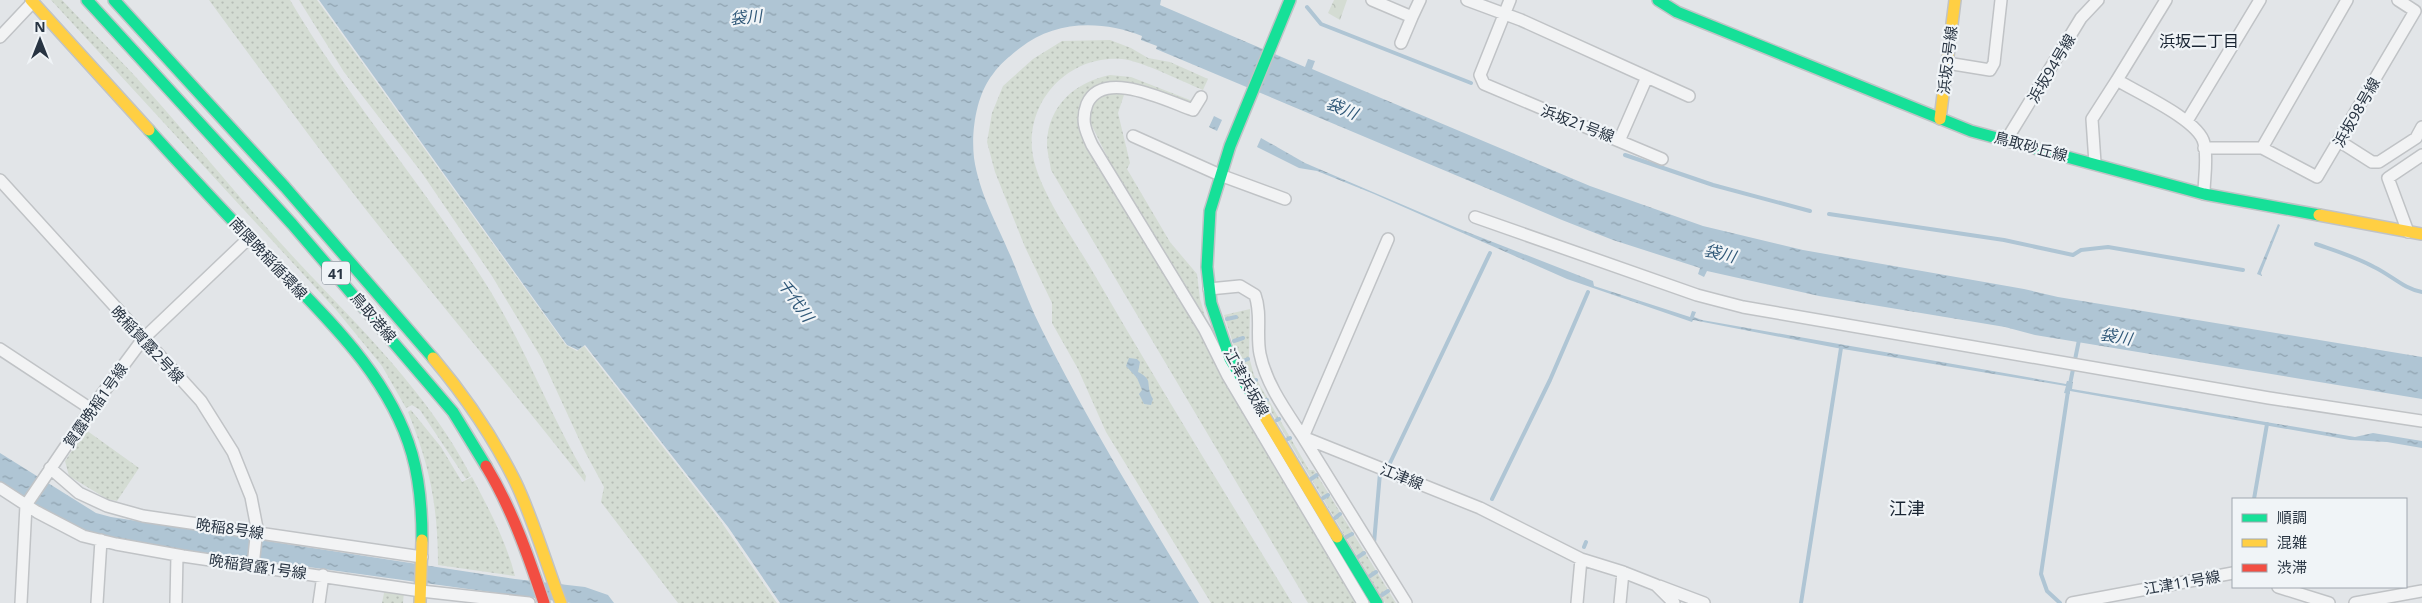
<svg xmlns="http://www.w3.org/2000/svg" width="2422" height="603" viewBox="0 0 2422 603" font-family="'Noto Sans','Noto Sans JP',sans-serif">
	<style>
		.grass { fill: url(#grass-dots) }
		.park { fill: url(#park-crowns) }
		.water { fill: url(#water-ripples) }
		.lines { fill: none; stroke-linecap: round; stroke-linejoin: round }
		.stream { stroke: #afc5d4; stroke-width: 4 }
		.street-casing { stroke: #c0c3c6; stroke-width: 14 }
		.fast-casing { stroke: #c0c3c6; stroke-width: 14 }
		.slow-casing { stroke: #c0c3c6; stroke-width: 14 }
		.jam-casing { stroke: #c0c3c6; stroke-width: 14 }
		.street { stroke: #f2f3f4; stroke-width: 11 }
		.fast { stroke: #16e098; stroke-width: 11 }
		.slow { stroke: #ffcf43; stroke-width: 11 }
		.jam { stroke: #f24e42; stroke-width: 11 }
		.labels { text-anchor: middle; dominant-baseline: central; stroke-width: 4.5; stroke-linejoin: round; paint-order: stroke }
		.shield { fill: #f0f4f7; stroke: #646e78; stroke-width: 1 }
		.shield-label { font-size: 14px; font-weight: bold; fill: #283442 }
		.street-label { font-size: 15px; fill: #283442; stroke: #f0f4f7 }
		.water-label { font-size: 16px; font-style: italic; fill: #305878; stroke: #f0f4f7 }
		.neighbourhood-label { font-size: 16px; fill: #1a2533; stroke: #f0f4f7 }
		.quarter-label { font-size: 18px; fill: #1a2533; stroke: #f0f4f7 }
	</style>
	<defs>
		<pattern id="grass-dots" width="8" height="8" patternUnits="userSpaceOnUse" patternTransform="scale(1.25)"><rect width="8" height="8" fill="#d4dcd3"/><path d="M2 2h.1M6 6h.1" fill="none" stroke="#b6bdb6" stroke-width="1.8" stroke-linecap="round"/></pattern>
		<pattern id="park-crowns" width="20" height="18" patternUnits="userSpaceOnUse" patternTransform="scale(1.25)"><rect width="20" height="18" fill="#d4dcd3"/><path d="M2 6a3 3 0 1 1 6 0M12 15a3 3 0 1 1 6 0" fill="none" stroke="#b6bdb6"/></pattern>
		<pattern id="water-ripples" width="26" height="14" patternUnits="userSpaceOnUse" patternTransform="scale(1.25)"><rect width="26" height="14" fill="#afc5d4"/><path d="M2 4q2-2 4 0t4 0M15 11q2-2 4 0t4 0" fill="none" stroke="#8ea1ae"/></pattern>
	</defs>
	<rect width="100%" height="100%" fill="#e2e5e8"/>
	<!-- grass -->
	<path class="grass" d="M51,0H62C85,25 110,49 133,74C189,135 241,201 298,262C360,328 429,394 471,476L466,479L420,410L412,405L406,408L382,366L337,311Z
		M209,0H290C348,98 423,185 484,281C524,343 548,412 586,476L585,482C512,389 436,299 363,206C310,138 260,69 209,0Z
		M299,0H317L566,345L577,351L584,346L720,520L777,603H678L601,502L604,487L584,450L542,359L492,276L422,173L344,72Z
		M1110,40L1131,48L1148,58L1170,62L1208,79L1203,90C1183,82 1142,61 1122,59C1070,55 1028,98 1032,149C1035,185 1071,235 1090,267C1155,380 1224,491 1292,603H1211L1106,432L1078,369L1052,323V303L1025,247L995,172L987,142L992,113L1003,86L1033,59L1062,41Z
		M1110,75L1131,77L1195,102L1192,107C1166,98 1121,75 1096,86C1086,91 1083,103 1080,112L1238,403L1356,603H1308L1051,170C1050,162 1047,152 1047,143C1048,106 1075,82 1110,75Z
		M1125,92L1118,113L1130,163L1127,169L1170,242L1197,274L1200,299L1209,330L1123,189L1089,120L1094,101L1101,93Z
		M1250,309L1249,357L1254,375L1309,470H1314L1396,603H1385L1243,364L1234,346L1224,315Z
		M411,410L441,447L462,482L472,477C489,509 506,541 515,576L438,565C438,507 430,466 408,412Z
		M86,430L139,468L117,501L107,499L69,476L65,461Z
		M385,588L404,591L403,603H382Z"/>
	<!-- park -->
	<path class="park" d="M1334,0H1347L1340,20L1328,13Z"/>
	<!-- water -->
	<path class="water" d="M319,0H1161L1160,5L1305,67L1308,59L1315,61L1312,69L1590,186L1703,226L1803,250L2024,289L2058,297L2422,357V399L2035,335L2005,327L1819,296L1707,271L1704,277L1698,274L1700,268L1613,240L1562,220L1156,49L1157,46L1141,40L1142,36C1102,20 1055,20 1020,48C1010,56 1000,64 993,74C976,95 971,132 974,158C979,193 997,224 1011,257C1021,281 1030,307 1042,330C1089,424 1144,513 1199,603H780L728,527L585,345L578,350L567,345Z
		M1214,116L1222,120L1217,131L1209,127Z
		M1261,138L1305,163L1457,228L1593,281L1594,286L1690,317L1692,311L1696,312L1694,317L1702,320L2066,384L2067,381L2073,382L2072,389L2355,437L2373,433L2422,441V448L2387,442L2350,440L2070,391V394L2064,393L2066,386L1837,348L1693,320L1692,322L1567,279L1374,194L1317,171L1299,168L1257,147Z
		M2278,224L2280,225L2261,273L2262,276L2257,274Z
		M1129,358L1137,359L1140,362L1138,372C1155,381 1144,383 1153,399L1151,405L1144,404L1139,394L1142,390L1137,378L1126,366Z
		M0,453L96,513L111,517L515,579L585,587L608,595L614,603H571L133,543L88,533L46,511L0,481Z"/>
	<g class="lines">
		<!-- stream -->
		<path class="stream" d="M1307,7L1321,24L1471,83
			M1625,155L1713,185L1810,211
			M1829,214L2004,240L2073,255L2081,250L2108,247L2243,270
			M2316,244C2336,251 2356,257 2374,267C2391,275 2404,289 2422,292
			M1227,319L1236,317
			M1234,341L1243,338
			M1243,361L1248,359
			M1254,381L1256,380
			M2070,384L2079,340
			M1266,400H1267
			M1277,420L1279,419
			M1288,439L1290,438
			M1389,465L1490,253
			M1311,479L1317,475
			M1323,498L1328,495
			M1492,499L1550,380L1588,292
			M2254,499L2267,424
			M1335,518L1340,514
			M1346,537L1352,534
			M1374,543L1380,473
			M1584,547L1586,542
			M1358,557L1364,553
			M1370,576L1376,572
			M1382,595L1388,591
			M1801,603L1841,348
			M2060,603L2047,591L2041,574L2068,391"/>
		<defs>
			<path id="street" d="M1372,0L1412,17L1401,43
				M1467,0L1521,20L1647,77L1619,141L1484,84L1480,75L1510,0
				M2166,0L2117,80C2138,93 2199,120 2204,143C2208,158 2204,178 2204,194
				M1412,17L1420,0
				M0,37L33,2
				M1947,63L1990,70L1994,63L2001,0
				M1647,77L1689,96
				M1201,97L1193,110C1167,101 1103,68 1087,104C1081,120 1085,130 1092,145L1205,330L1228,376L1363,603
				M2187,121L2260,0
				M1133,136L1220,175L1285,199
				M2007,139L2081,18L2098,0
				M1619,141L1662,159
				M2339,141L2372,162H2379L2416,138L2422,127
				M2204,148H2262L2317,177L2415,11L2398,0
				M2262,148L2347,0
				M2095,163L2092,119L2117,80
				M0,180L201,401L233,452L251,497L257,528L253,566
				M1475,217L1697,295L1743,307L2269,398L2422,421
				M2408,232L2388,178L2422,155
				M1209,289L1240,286L1255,295C1262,314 1256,334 1260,354C1266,384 1286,411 1303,437
				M0,349L91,409
				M1303,437L1388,239
				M50,468L79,493L107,506L143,516L422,557
				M0,488L37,512L83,536L116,544L183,556L421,591L529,603
				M1659,586L1704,603
				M2278,587L2329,603
				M21,603L26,505L91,409L143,339L249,238
				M97,603L101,540
				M176,603L177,555
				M319,603L323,575
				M1406,603L1303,437L1480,508L1581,559L1623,572L1656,585L1674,603
				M1577,603L1581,559
				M1620,603L1623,572
				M2072,603L2233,573
				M2355,603L2422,591"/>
			<path id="fast" d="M87,0L292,224L453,412L486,466
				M114,0L285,187L433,358
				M1658,0L1677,12L1971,131L2204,194L2319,215
				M149,130C188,173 227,216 268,257C323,315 389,374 412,454C420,482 422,511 422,540
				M1256,402L1230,359L1211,303L1207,267L1210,211L1230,146L1290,0
				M1337,537L1377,603"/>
			<path id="slow" d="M31,0L149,130
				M1940,119L1955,0
				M2319,215L2422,234
				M433,358C465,396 493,437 515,481C533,518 546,564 561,603
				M1256,402L1337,537
				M420,603L422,540"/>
			<path id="jam" d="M486,466C512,509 528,555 544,603"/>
		</defs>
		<!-- street casing -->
		<use href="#street" class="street-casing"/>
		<!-- fast casing -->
		<use href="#fast" class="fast-casing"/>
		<!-- slow casing -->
		<use href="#slow" class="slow-casing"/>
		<!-- jam casing -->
		<use href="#jam" class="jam-casing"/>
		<!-- street -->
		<use href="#street" class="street"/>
		<!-- fast -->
		<use href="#fast" class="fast"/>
		<!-- slow -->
		<use href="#slow" class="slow"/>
		<!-- jam -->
		<use href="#jam" class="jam"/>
	</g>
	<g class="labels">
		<!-- shield labels -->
		<rect class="shield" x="322" y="261.5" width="28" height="23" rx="4"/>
		<g class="shield-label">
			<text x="336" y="273">41</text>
		</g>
		<!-- street labels -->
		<g class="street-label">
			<text transform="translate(1947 60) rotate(-83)">浜坂3号線</text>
			<text transform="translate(2051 68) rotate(-59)">浜坂94号線</text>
			<text transform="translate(2356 112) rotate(-60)">浜坂98号線</text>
			<text transform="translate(1578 123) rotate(21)">浜坂21号線</text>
			<text transform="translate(2031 146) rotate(15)">鳥取砂丘線</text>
			<text transform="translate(269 258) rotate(47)">南隈晩稲循環線</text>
			<text transform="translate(374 317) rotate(49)">鳥取港線</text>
			<text transform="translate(148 344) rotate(47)">晩稲賀露2号線</text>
			<text transform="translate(1247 382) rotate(61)">江津浜坂線</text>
			<text transform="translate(95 405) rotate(-55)">賀露晩稲1号線</text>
			<text transform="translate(1402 476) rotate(22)">江津線</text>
			<text transform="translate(230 528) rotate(8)">晩稲8号線</text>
			<text transform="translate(258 566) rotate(8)">晩稲賀露1号線</text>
			<text transform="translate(2182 582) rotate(-10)">江津11号線</text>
		</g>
		<!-- water labels -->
		<g class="water-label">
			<text transform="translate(746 17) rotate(-5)">袋川</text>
			<text transform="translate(1342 108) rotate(23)">袋川</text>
			<text transform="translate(1720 253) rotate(14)">袋川</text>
			<text transform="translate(796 300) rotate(55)">千代川</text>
			<text transform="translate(2116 336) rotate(10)">袋川</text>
		</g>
		<!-- neighbourhood labels -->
		<g class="neighbourhood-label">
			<text x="2199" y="41">浜坂二丁目</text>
		</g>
		<!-- quarter labels -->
		<g class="quarter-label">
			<text x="1907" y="508">江津</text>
		</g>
	</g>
	<!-- legend -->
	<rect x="2232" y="498" width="175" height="90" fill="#f0f4f7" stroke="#a0a7af"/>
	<rect x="2242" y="514" width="25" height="8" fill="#16e098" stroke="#a0a7af"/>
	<text x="2277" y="523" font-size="15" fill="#283442">順調</text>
	<rect x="2242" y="539" width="25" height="8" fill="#ffcf43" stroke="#a0a7af"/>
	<text x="2277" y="548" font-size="15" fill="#283442">混雑</text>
	<rect x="2242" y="564" width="25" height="8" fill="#f24e42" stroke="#a0a7af"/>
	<text x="2277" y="573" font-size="15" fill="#283442">渋滞</text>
	<!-- north arrow -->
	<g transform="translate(40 40)" stroke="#f0f4f7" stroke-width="4" paint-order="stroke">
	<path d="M0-4L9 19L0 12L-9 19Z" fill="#283442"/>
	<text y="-8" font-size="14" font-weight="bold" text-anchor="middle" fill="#283442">N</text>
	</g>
</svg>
